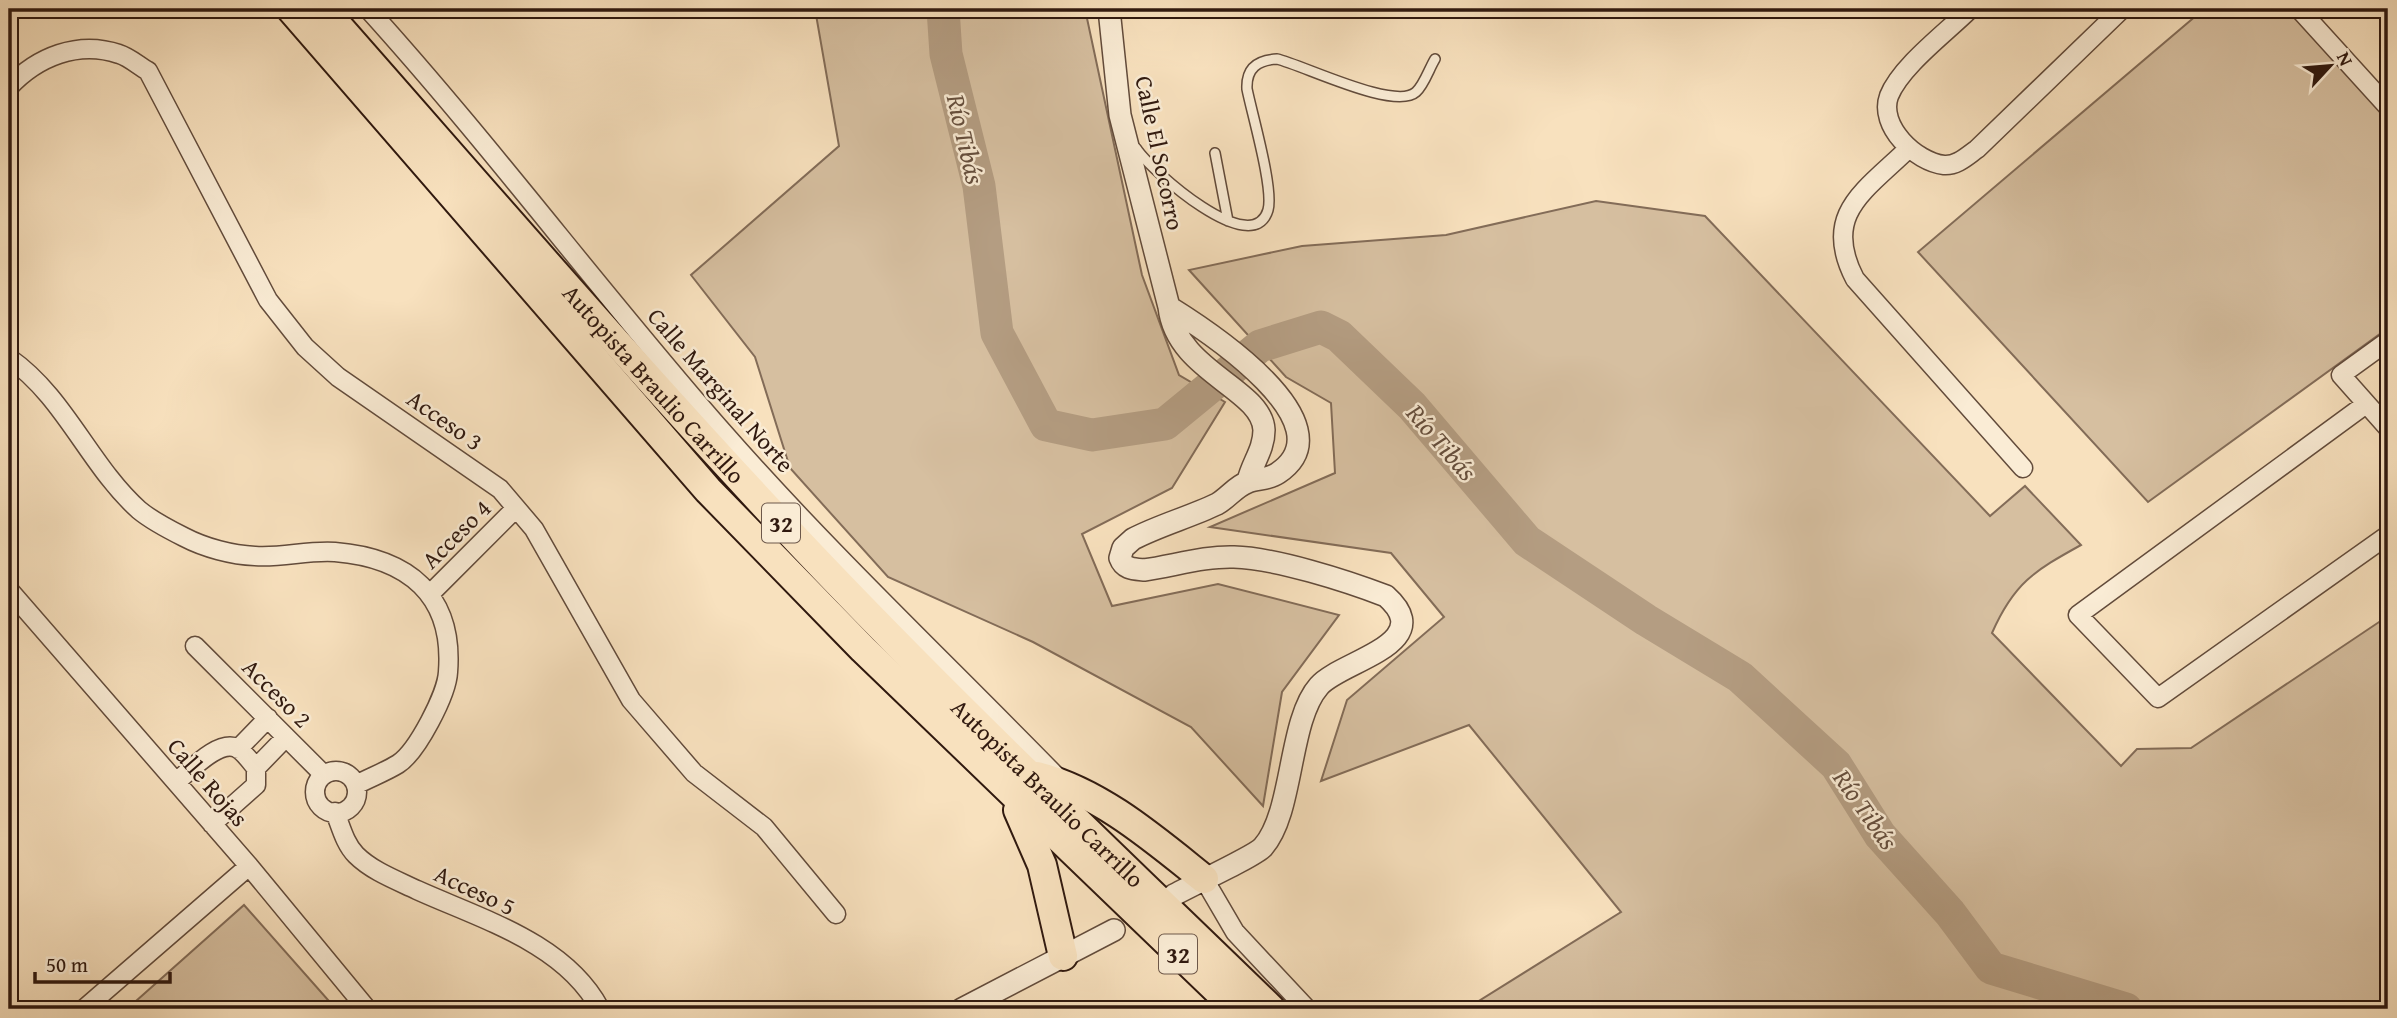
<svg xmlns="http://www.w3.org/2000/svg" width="2397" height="1018" viewBox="0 0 2397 1018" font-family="'Gentium Book Plus',serif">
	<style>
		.green { fill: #d6bfa0; stroke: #836c58; stroke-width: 2 }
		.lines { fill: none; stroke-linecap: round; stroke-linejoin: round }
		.river { stroke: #b49d82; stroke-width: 33 }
		.service-casing { stroke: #624b3b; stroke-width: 12 }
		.minor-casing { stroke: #624b3b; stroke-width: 21 }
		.tertiary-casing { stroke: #624b3b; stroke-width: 24 }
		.trunk-casing { stroke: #30190f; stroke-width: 32 }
		.service { stroke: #faecd5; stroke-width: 9 }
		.minor { stroke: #faecd5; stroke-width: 18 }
		.tertiary { stroke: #faecd5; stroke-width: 21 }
		.trunk { stroke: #f8e1be; stroke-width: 28 }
		.labels { text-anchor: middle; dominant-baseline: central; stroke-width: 5; stroke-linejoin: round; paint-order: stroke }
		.shield { fill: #faecd5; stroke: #6d584a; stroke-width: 2 }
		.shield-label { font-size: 23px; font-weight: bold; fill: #30190f }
		.street-label { font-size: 24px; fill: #30190f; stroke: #faecd5 }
		.water-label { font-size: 26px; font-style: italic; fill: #654e3d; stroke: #faecd5 }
	</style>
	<rect width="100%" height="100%" fill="#f8e1be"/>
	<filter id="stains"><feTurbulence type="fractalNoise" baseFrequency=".00286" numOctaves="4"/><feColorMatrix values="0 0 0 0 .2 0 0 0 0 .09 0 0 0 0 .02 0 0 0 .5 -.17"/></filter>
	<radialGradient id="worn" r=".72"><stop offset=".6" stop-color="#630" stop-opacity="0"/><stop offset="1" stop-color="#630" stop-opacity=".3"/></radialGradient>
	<!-- green -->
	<path class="green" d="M815,9H1085L1142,275L1179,375L1225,402L1172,488L1082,534L1112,606L1218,584L1339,615L1282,692L1263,806L1191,727L1033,642L888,577L790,468L755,357L691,275L839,146Z
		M2204,9H2288L2388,117V328L2148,502L1918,252Z
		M1596,201L1705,216L1990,516L2025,486L2081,545C2034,571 2014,583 1992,633L2121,766L2137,749L2191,748L2388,616V1009H1466L1621,912L1469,725L1321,781L1347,700L1444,617L1391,553L1210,527L1335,473L1331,403L1286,377L1189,270L1302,246L1446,235Z
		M244,905L336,1009H127Z"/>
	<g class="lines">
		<!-- river -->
		<path class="river" d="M943,9L946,54L979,186L997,333L1046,425L1092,435L1165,424L1260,346L1321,327L1339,336L1412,406L1527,541L1646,620L1740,677L1836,765L1880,835L1950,913L1991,968L2126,1009"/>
		<defs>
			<path id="service" d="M1136,148C1151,171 1253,261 1268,210C1274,189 1252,114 1247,89C1246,68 1258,60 1277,59C1303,65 1395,111 1416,92C1424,85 1429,69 1435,59
				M1215,153L1228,221"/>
			<path id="minor" d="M368,9C491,145 600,292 721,430C828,552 946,663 1059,779
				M1970,9C1947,32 1901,66 1889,96C1878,126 1916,162 1944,165C1957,166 1967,156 1977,149L2122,9
				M2299,9L2388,107
				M9,87C37,57 78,40 119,54C129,57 139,66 148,71L268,300L305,347L338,377L500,489L534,529L631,700L694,773L764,827L836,914
				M1909,148C1865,191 1821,214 1855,279L2023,468
				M2388,341L2341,375L2388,428
				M9,358C65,397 89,465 139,510C151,520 170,530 184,537C205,548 232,555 255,556C282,558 308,550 335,552C408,558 454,595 448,672C447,694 417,752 398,764C385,772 369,778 356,785
				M2366,404L2078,615L2158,698L2388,535
				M9,590L249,866L367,1009
				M431,593L515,509
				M195,646L324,775
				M238,749L268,718
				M256,768L286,737
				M315 792a21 21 0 1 1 42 0a21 21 0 1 1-42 0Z
				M176,782C189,772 218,739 237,748C244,752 251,762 256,768V785L212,824
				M335,812C341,827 345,844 356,855C372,871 396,880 417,890C481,919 565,943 600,1009
				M1204,879L1235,932L1307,1009
				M84,1009L249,866"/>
			<path id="tertiary" d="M1109,9L1120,115L1169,307C1176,372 1262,388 1264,430C1264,450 1252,463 1248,481
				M1169,307C1206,330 1351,424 1278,473C1268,480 1257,478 1248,482C1236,486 1228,498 1217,504C1190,517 1160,525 1133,539L1123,548L1120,558C1124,569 1133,569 1144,570C1173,566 1205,556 1234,557C1275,558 1347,581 1386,596C1440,644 1340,661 1319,686C1288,721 1294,812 1263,847C1255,856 1190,886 1174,895
				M962,1009L1114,930"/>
			<g id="trunk">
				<path d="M291,9L708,490L863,649L1237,1009"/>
				<path id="s1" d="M323,9C480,187 635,368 798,541C950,702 1112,855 1271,1009"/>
				<path d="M1037,776C1100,792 1154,839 1204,879"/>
				<path d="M1018,810L1042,865L1063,956"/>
			</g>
		</defs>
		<!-- service casing -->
		<use href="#service" class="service-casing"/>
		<!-- minor casing -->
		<use href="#minor" class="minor-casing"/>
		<!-- tertiary casing -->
		<use href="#tertiary" class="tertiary-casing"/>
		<!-- trunk casing -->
		<use href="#trunk" class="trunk-casing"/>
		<!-- service -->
		<use href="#service" class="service"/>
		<!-- minor -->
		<use href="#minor" class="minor"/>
		<!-- tertiary -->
		<use href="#tertiary" class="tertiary"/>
		<!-- trunk -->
		<use href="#trunk" class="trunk"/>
	</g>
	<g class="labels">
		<!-- shield labels -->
		<g class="shield">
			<rect x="762" y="503.5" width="38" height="39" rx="5"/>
			<rect x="1159" y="934.5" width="38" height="39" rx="5"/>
		</g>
		<g class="shield-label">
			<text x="781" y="523">32</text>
			<text x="1178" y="954">32</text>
		</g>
		<!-- street labels -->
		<g class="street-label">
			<text transform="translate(1160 153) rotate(78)">Calle El Socorro</text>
			<text stroke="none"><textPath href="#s1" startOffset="500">Autopista Braulio Carrillo</textPath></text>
			<text transform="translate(721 390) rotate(49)">Calle Marginal Norte</text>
			<text transform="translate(445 420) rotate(35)">Acceso 3</text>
			<text transform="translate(456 534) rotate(-45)">Acceso 4</text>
			<text transform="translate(277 693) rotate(45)">Acceso 2</text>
			<text transform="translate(208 782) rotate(49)">Calle Rojas</text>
			<text stroke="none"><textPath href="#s1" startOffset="1068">Autopista Braulio Carrillo</textPath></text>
			<text transform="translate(475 890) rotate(25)">Acceso 5</text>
		</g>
		<!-- water labels -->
		<g class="water-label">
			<text transform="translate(966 139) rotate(77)">Río Tibás</text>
			<text transform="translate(1442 442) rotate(49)">Río Tibás</text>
			<text transform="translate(1866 809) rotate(55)">Río Tibás</text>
		</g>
	</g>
	<!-- margin -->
	<rect width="2397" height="1018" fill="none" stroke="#f8e1be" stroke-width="35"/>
	<rect x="10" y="10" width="2376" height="997" fill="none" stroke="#30190f" stroke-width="3.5"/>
	<rect x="18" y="18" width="2362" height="983" fill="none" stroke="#30190f" stroke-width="2"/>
	<!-- north arrow -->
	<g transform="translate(2330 66) rotate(64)" stroke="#faecd5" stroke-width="5" paint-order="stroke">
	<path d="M0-5L12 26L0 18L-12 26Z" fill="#30190f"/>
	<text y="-10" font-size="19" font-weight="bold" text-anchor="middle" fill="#30190f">N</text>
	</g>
	<!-- scale -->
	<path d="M35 972v10h135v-10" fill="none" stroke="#30190f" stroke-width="3.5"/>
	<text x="46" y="972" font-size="21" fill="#30190f" stroke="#faecd5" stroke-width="5" paint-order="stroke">50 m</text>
	<rect width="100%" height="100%" filter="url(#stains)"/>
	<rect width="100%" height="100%" fill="url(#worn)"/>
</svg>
